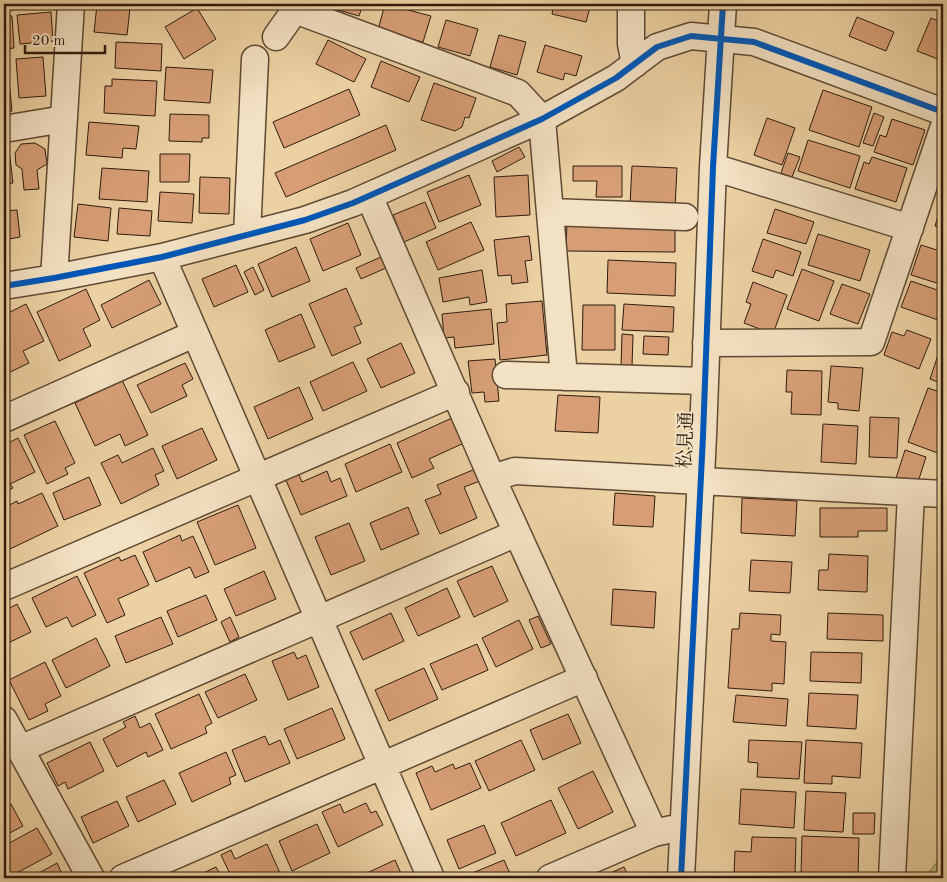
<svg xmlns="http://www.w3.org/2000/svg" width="947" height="882" viewBox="0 0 947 882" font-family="'Old Standard TT','Noto Serif JP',serif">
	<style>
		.green { fill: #bcba82; stroke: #756b48 }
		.building { fill: #d79e76; stroke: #2e1c0e }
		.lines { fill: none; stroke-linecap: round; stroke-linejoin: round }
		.minor-casing { stroke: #5e4933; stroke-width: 29 }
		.minor { stroke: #f3e1c3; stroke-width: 26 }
		.cycleway-casing { stroke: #f3e1c3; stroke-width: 9 }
		.cycleway { stroke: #0057b8; stroke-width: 6 }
		.labels { text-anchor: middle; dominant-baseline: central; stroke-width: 4; stroke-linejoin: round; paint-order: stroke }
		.street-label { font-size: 19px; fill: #2e1c0e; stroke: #f3e1c3 }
	</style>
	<rect width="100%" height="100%" fill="#ecd1a2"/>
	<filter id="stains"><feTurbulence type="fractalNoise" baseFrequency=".004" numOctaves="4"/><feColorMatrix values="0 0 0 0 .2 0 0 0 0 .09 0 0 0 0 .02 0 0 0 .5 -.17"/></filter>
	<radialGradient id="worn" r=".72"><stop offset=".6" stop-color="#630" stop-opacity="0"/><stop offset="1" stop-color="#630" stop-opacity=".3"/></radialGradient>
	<!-- green -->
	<path class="green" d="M943,855V878H924Z"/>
	<!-- building -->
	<path class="building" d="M4,4H14V10H4Z
		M317,4H363L359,16Z
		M385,4L431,16L423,42L378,30Z
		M554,4H591L586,22L552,14Z
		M97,5L130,8L127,35L94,32Z
		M197,8L216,39L184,59L165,27Z
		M51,12L53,41L20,44L17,15Z
		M4,16H12L14,48L4,49Z
		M857,17L894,32L886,51L849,36Z
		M931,18L943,23V61L917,51Z
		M446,20L478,29L470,56L438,47Z
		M499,35L526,42L517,75L490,67Z
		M328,40L366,59L354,82L316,64Z
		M116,42L162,44L161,71L115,68Z
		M545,45L582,56L576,76L565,73L563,80L537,72Z
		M43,57L46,96L19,98L16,59Z
		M381,61L420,77L409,102L371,87Z
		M166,67L213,70L210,103L164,100Z
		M4,68L8,71L12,111L4,112Z
		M112,79L157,81L155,116L104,113L105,86H112Z
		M434,83L476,98L469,118L465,117L462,127L455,131L421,120Z
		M349,89L360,115L284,148L273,122Z
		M823,90L872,107L859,147L809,130Z
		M874,113L884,117L873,146L863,143Z
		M170,114L209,115V138H202V142L169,141Z
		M767,118L795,128L782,165L754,155Z
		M892,119L925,130L913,165L874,152L880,135L886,137Z
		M89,122L139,126L136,149L123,148L122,158L86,155Z
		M386,125L396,150L286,197L275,173Z
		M808,140L860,156L850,188L798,171Z
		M35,143L45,149L47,164L37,170L39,189L24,190L22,169L16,165L15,153L21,144Z
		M519,147L525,157L497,172L492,161Z
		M9,150L13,183L4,184V151Z
		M788,153L800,157L792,177L781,173Z
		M160,154H190L189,182H160Z
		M872,157L907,168L896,202L855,189L864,162L869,164Z
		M573,166H622V197H596L597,181H573Z
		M632,166L677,168L675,207L630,205Z
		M102,168L149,171L147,202L99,199Z
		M469,175L481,205L439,222L427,192Z
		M528,175L530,215L496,217L494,177Z
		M200,177L230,178L229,214L199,213Z
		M160,192L194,194L192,223L158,221Z
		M943,200V229L935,226Z
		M425,202L436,228L404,242L393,215Z
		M78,204L111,208L108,241L74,237Z
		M119,208L152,211L150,236L117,234Z
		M775,209L814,222L806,244L767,233Z
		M17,210L20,237L4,240V211Z
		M567,221L675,223V252L566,251Z
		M471,222L484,250L438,270L426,242Z
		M348,223L361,255L323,271L310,239Z
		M818,234L870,250L860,281L808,265Z
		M529,236L532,260L525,261L528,282L512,284L511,275L498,276L494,240Z
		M763,239L801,252L793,276L776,270L773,278L752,271Z
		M921,245L943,252V285L911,275Z
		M296,247L310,281L272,297L258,264Z
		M381,257L386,268L361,279L356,268Z
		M608,260L676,263L675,296L607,293Z
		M236,265L248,292L214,307L202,279Z
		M253,267L264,290L255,295L244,272Z
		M802,269L834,281L819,321L787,309Z
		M482,270L487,302L470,305L469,297L443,302L439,278Z
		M149,280L161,304L112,328L101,305Z
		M911,281L943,292V305L938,320L901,307Z
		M753,282L787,295L773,334L744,323L751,304L746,302Z
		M842,284L870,294L858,324L830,314Z
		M346,288L362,324L354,327L361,343L332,356L309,304Z
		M86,289L100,320L83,329L91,346L59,361L37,312Z
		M542,301L547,355L500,360L497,323L507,322L506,304Z
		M26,304L44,341L23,351L29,363L4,375V315Z
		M624,304L674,307L673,332L622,330Z
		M583,305H615V350H582Z
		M491,309L494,344L455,348L454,337L444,338L442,314Z
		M301,314L315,347L279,362L265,330Z
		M907,330L931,339L919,369L884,355L892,332L904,336Z
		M622,334L633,335L632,366H621Z
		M644,336L669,337L668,355L643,354Z
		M401,343L415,373L381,388L367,359Z
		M942,343L943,344V384L930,379Z
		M495,359L499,401L485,402L484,392L472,393L468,361Z
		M353,362L367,391L323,411L310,382Z
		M185,363L193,379L182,385L187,396L151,413L137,385Z
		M831,366L863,368L859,411L838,409V403L828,402Z
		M787,370L822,371L821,415L791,414L792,392H786Z
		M122,380L148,435L125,446L120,434L95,446L75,403Z
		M299,387L313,419L268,439L254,407Z
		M928,388L943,393V455L908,442Z
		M558,395L600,397L598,433L555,431Z
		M870,417L899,418L897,458L869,457Z
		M452,418L464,443L429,459L434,468L412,478L397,443Z
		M55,421L75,463L65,468L68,474L47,484L24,435Z
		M823,424L858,426L856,464L821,462Z
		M202,428L217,460L177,479L162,446Z
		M18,438L35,472L10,484L13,488L4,492V445Z
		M390,444L402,472L356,492L345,464Z
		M153,448L164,471L155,475L159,485L121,504L101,463L118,455L122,463Z
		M905,450L926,457L919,479L896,478Z
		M475,469L480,481L464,487L477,518L440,534L425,500L441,494L437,485Z
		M327,471L331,482L340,478L347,496L301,515L285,478L298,473L302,482Z
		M89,477L101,505L64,520L53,493Z
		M42,493L58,526L10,549L4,536V508L17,501L18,504Z
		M615,493L655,496L653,527L613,525Z
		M742,498L797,501L795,536L741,533Z
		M238,505L256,548L215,565L197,522Z
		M408,507L419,534L381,550L370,523Z
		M820,508H887V531H858V537H820Z
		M349,523L365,561L331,575L315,537Z
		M180,535L182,541L193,536L209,572L195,578L190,567L156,582L143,552Z
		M829,554L868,556L867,592L818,590L819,570H828Z
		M135,555L149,585L118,599L125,615L107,623L84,573L119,557L121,561Z
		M751,560L792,562L790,593L749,591Z
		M492,566L508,601L474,617L457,581Z
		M264,571L276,599L236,616L224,589Z
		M77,576L96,615L72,627L67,617L46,627L32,598Z
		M447,588L460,617L418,636L405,608Z
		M613,589L656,592L654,628L611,625Z
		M206,595L217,620L178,637L167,611Z
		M17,604L31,632L4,645V611Z
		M391,613L404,641L363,660L350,632Z
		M740,613L781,615L780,635L771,634V641L786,642L784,684L772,683V691L728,688L732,629H739Z
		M828,613L883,615V641L827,639Z
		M538,616L551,644L541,648L529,620Z
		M161,617L173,644L126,663L115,636Z
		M230,617L239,637L230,642L221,622Z
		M519,620L533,649L496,667L482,638Z
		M96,638L110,666L66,688L52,660Z
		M477,644L488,670L442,690L430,664Z
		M294,652L297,659L306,655L319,687L288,700L272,661Z
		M811,652L862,653L861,683L810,681Z
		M45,662L61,696L45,704L48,711L29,720L9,680Z
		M424,668L438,699L389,721L375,690Z
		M245,674L257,700L218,718L205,692Z
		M809,693L858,695L856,729L807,726Z
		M199,694L212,723L205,727L207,733L171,749L155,714Z
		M736,695L788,699L786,726L733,722Z
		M332,708L345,739L297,759L284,729Z
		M568,714L581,743L543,760L530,730Z
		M135,716L140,728L150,723L163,750L148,757L146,752L117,767L103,739L126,727L123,722Z
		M265,736L269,745L280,740L290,763L245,782L232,750Z
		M521,740L535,770L489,791L475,761Z
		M749,740L802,742L799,779L757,777L758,763L748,762Z
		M806,740L862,743L860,778L832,776V784L804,783Z
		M90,742L104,771L68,789L65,782L58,786L47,763Z
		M226,752L236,775L229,778L231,784L192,802L179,773Z
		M470,763L481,788L431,810L416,773L432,766L435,772L453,764L455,769Z
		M593,771L613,812L578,829L558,788Z
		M164,780L176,804L138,822L126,797Z
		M741,789L796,792L794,828L739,824Z
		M806,791L846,793L843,832L804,830Z
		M551,800L566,833L516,856L501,823Z
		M117,801L129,826L93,843L81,817Z
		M4,803L6,807L11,804L23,826L4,836Z
		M366,803L371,813L376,811L383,825L338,847L322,812L340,804L344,813Z
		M853,813H875L874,834H853Z
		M317,824L330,853L292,871L279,841Z
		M484,825L496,853L459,869L447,840Z
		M37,828L52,854L11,876L4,862V846Z
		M802,836L859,838L858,876L801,875Z
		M752,837L796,838L795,876L734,874L735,851L751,852Z
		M267,844L280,873L269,878H237L236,874L231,876L221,855L231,850L235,859Z
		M395,860L403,878H356Z
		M504,860L512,878H471L470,874Z
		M57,863L64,878H30Z
		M216,867L222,878H193Z
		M624,867L629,878H599Z"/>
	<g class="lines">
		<defs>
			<path id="minor" d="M631,4V44L635,64
				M276,37L295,10L518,93L542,119L564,377
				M4,129L64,119
				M713,167L910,228
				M369,196L492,478L654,833
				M550,212L685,217
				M247,235L255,59
				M162,257L431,878
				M54,278L71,4
				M4,286L54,278L162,257L305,220L353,203L542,119L616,78L657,47L691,36L754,42L943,112
				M706,343L871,342L943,129
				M506,375L704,381
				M4,419L194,334
				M492,478L515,471L943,494
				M4,587L456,392
				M4,720L91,878
				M20,749L517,533
				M123,878L584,678
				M550,878L654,833L672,829
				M681,878L703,436L713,167L723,4
				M892,878L911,494"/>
		</defs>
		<!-- minor casing -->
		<use href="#minor" class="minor-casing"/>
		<!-- minor -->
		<use href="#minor" class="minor"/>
		<defs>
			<path id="cycleway" d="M4,286L54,278L162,257L305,220L353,203L542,119L616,78L657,47L691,36L754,42L943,112
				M681,878L703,436L713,167L723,4"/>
		</defs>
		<!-- cycleway casing -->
		<use href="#cycleway" class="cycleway-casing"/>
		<!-- cycleway -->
		<use href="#cycleway" class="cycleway"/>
	</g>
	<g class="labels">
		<!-- street labels -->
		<g class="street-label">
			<text transform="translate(687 440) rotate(-88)">松見通</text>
		</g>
	</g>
	<!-- margin -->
	<rect width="947" height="882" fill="none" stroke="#ecd1a2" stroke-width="20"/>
	<rect x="5" y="5" width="937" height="872" fill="none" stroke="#2e1c0e" stroke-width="2.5"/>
	<rect x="10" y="10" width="927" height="862" fill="none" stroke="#2e1c0e"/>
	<!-- scale -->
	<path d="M25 45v8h80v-8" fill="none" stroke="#2e1c0e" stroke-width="2.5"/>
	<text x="32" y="45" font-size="15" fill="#2e1c0e" stroke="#f3e1c3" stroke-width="4" paint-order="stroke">20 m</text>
	<rect width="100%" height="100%" filter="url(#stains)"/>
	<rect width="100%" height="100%" fill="url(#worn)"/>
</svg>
